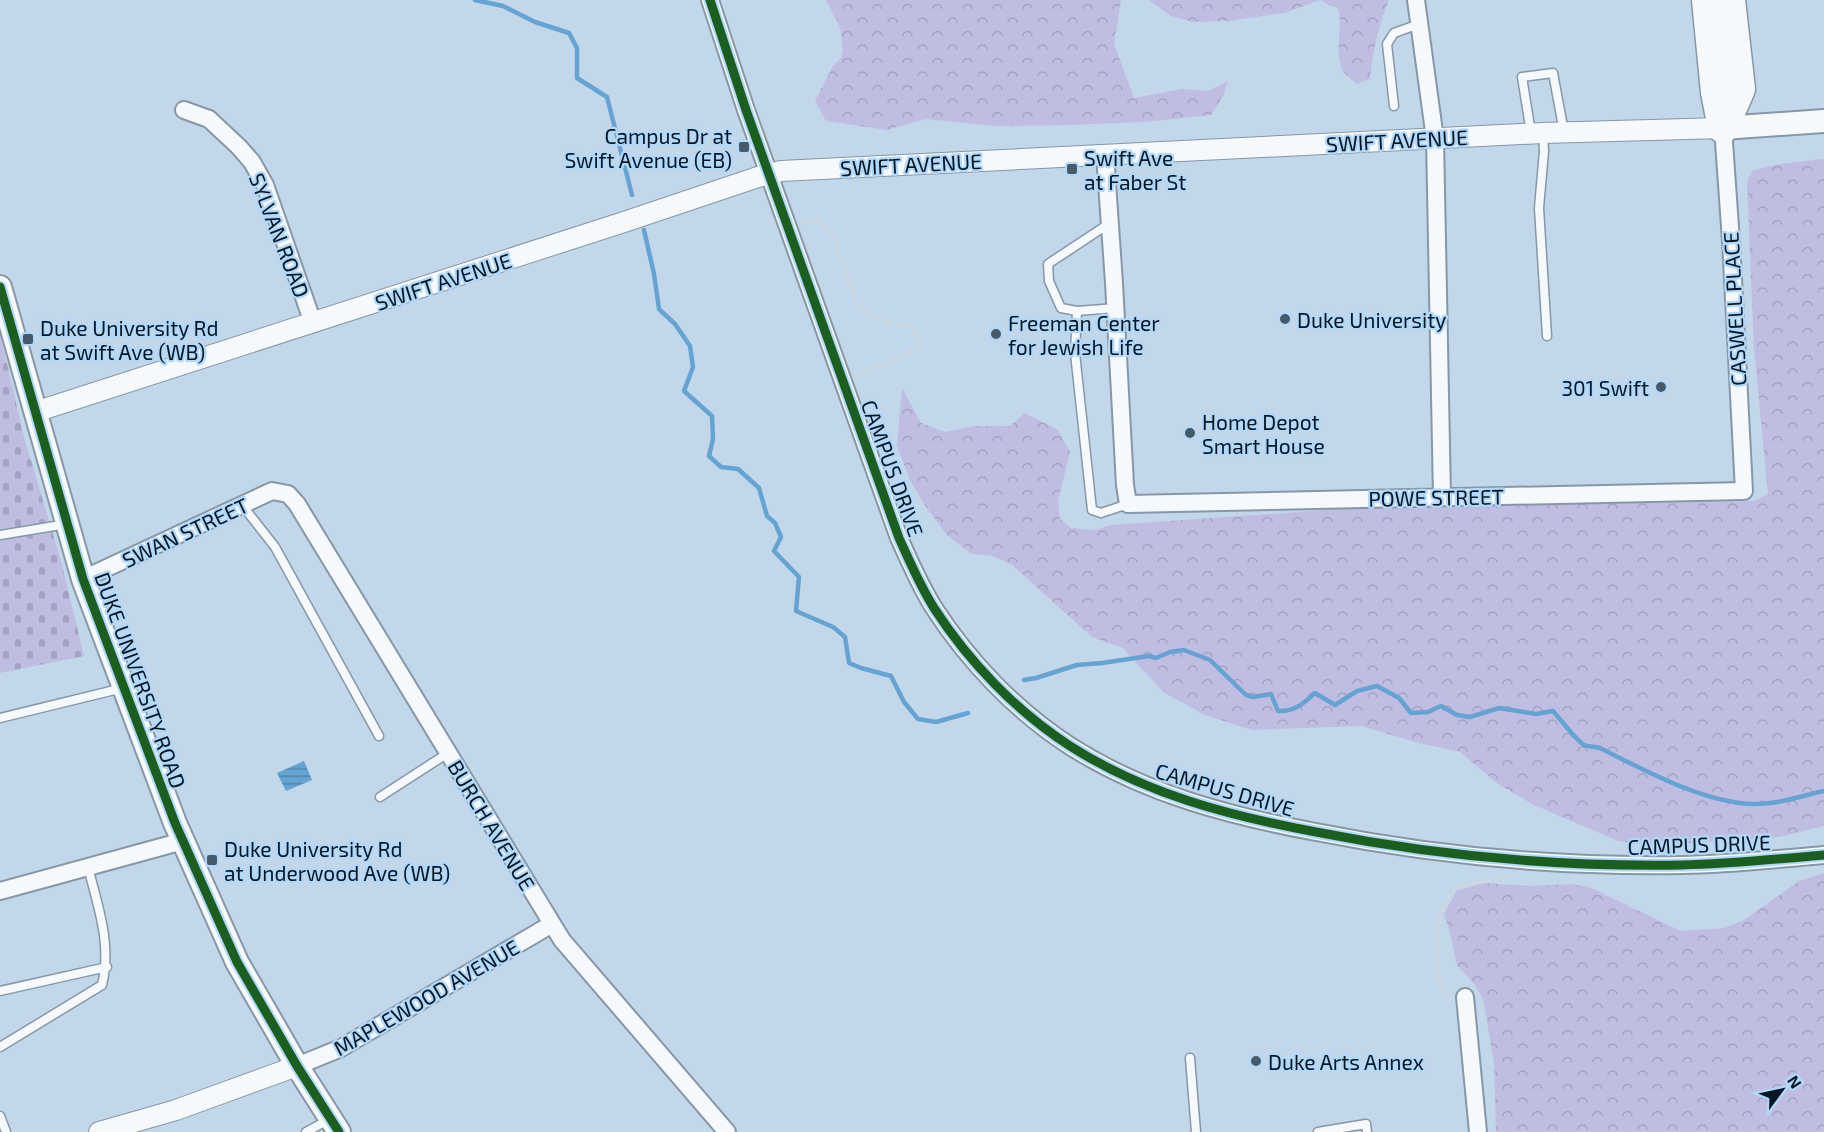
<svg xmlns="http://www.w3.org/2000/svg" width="1824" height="1132" viewBox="0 0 1824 1132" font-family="'Exo 2',sans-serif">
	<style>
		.forest { fill: url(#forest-crowns) }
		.cemetery { fill: url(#cemetery-stones) }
		.water { fill: url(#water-rules) }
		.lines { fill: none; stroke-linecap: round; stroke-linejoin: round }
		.stream { stroke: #65a3d3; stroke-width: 4.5 }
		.service-casing { stroke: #8697a6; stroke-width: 11 }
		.minor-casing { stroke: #8697a6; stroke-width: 20 }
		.tertiary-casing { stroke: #8697a6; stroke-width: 22 }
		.secondary-casing { stroke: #8697a6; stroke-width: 26 }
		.motorway-casing { stroke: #8697a6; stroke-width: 33 }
		.path { stroke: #d0d7dd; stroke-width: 3; stroke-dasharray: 4.5 3; stroke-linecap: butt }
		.service { stroke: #f6f9fc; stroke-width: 8 }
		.minor { stroke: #f6f9fc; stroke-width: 16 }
		.tertiary { stroke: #f6f9fc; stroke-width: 20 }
		.secondary { stroke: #f6f9fc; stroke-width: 22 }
		.motorway { stroke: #f6f9fc; stroke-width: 30 }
		.cycleway-casing { stroke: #b2d8f9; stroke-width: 13 }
		.cycleway { stroke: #1b5e20; stroke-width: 9 }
		.poi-dot { fill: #475a69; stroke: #b2d8f9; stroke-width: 2 }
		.labels { text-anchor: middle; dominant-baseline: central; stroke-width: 4.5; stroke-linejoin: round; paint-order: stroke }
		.poi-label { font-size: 21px; fill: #051624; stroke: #b2d8f9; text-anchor: start }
		.street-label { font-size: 21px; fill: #051624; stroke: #b2d8f9 }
	</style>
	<defs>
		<pattern id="forest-crowns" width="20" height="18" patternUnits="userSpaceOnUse" patternTransform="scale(1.5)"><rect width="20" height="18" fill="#c0bde2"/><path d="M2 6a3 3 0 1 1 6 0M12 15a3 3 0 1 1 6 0" fill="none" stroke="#a4a2c2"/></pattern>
		<pattern id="cemetery-stones" width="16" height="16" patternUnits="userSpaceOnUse" patternTransform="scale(1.5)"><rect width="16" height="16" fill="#c0bde2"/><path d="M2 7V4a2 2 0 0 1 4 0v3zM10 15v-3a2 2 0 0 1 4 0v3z" fill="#a4a2c2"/></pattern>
		<pattern id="water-rules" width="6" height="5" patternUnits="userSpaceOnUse" patternTransform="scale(1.5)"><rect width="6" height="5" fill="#65a3d3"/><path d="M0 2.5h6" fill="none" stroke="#5184ab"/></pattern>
	</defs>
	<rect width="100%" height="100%" fill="#c2d7e9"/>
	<!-- forest -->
	<path class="forest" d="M826,0H1121L1114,44L1134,98L1182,89L1209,91L1228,81L1223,96L1211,115L1143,122L1070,125L995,126L925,119L887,130L826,121L815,101L833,66L841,58L843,50L840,27Z
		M1149,0H1389C1378,26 1373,51 1370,79L1357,84C1353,80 1346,76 1343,71C1333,52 1344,28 1338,9L1320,0L1285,13L1228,21L1192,22L1171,16Z
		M1824,159V826L1779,837L1650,846L1618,841L1534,805L1498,784L1460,752L1419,743L1361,726L1252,730L1205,715L1163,692L1123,648L1092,637L1011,564L992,556L972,554L947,535L926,507L910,480L897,446L902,388L921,423L945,432L975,426H1010L1025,413L1058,430L1070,452L1058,501L1060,519L1071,528L1095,530L1111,525L1355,508L1754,501L1768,494L1754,349L1747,182L1753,170L1780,164Z
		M1824,873V1132H1496L1494,1063L1483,999L1475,985L1457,965L1450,933L1444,914L1457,890L1484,883L1529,886L1571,884L1589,887L1681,931L1724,928L1744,920L1799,881Z"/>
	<!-- cemetery -->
	<path class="cemetery" d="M0,333L24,437L61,561L84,656L0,673Z"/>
	<!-- water -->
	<path class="water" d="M304,761L312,780L286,791L277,773Z"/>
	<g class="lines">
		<!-- stream -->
		<path class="stream" d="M475,0L503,6L535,22L569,33L577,48V78L607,97L632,195
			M644,230L654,274L659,309L675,324L690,346L693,367L684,391L712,416L713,439L709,456L721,467L738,469L759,488L767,516L775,523L781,537L774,551L799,577L796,611L833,627L845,637L849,663L861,668L891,676L904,702L918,719L936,722L968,713
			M1024,680L1036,678L1077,665L1102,663L1149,656L1156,658L1170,652L1184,650L1210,660L1246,695L1253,697L1271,694L1278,711C1295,712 1304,703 1315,693L1335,705L1357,691L1377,686L1399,698L1411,713L1428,712L1441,706L1457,715L1470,717L1499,708L1536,714L1553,711C1559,718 1578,742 1584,745C1589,747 1596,746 1602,749C1646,771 1702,802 1752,804C1776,805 1801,796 1824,791"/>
		<defs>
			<path id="service" d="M1394,106L1387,44L1394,33L1419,24
				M1531,133L1522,77L1553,73L1564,132
				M1543,133L1544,151L1539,208L1547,336
				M1110,223L1048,264L1049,281L1061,308L1077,311L1116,308
				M1077,311L1075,353L1092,510L1101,513L1128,504
				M242,505L275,547L379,736
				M0,535L67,524
				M0,718L123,688
				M380,797L448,753
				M0,991L107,967
				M0,1047L102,985C112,944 98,907 88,867
				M1190,1058L1196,1132
				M0,1116L6,1132
				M306,1132L330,1119
				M1318,1132L1366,1124L1367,1132"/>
			<path id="minor" d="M710,0L746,110L899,538C910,562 920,586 934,608C969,662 1016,711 1070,746C1145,794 1230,816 1316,832C1437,856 1559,867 1682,865C1730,864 1777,859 1824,855
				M1416,0L1435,139L1442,497
				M184,110L209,119L239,147L252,162L265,185L313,323
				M1105,154L1114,283L1125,485L1128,504L1744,491L1731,241L1723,128
				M83,579L272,491L288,494L297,504L562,940L727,1132
				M0,891L183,841
				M1465,997L1478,1132
				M297,1066L341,1048L552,924"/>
			<path id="tertiary" d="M35,412L624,222L758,177L781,171L1543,133L1723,128
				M99,1132L176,1110L297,1066"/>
			<path id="secondary" d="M1723,128L1824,121
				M0,287L83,579L175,823L237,962L297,1066L339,1132"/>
			<path id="motorway" d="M1707,0L1716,92L1723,128
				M1723,128L1740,89L1730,0"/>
		</defs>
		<!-- service casing -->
		<use href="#service" class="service-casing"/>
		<!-- minor casing -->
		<use href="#minor" class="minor-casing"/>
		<!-- tertiary casing -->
		<use href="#tertiary" class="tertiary-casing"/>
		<!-- secondary casing -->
		<use href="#secondary" class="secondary-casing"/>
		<!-- motorway casing -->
		<use href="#motorway" class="motorway-casing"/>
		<!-- path -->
		<path class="path" d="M800,220C842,212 842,284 859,306C870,320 895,323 911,327L922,346L857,376
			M1449,997L1443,993L1438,974V937L1440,914L1451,891L1469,884L1513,876"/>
		<!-- service -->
		<use href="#service" class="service"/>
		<!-- minor -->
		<use href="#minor" class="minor"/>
		<!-- tertiary -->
		<use href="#tertiary" class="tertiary"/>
		<!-- secondary -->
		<use href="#secondary" class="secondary"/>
		<!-- motorway -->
		<use href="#motorway" class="motorway"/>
		<defs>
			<path id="cycleway" d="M710,0L746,110L899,538C910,562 920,586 934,608C969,662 1016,711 1070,746C1145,794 1230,816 1316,832C1437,856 1559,867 1682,865C1730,864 1777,859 1824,855
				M0,287L83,579L175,823L237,962L297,1066L339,1132"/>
		</defs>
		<!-- cycleway casing -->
		<use href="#cycleway" class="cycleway-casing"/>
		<!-- cycleway -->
		<use href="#cycleway" class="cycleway"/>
	</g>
	<!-- markers -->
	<g class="poi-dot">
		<rect x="738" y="141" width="12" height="12" rx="3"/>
		<rect x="1066" y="163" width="12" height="12" rx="3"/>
		<circle cx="1285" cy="319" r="6"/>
		<circle cx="996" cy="334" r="6"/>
		<rect x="22" y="333" width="12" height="12" rx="3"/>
		<circle cx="1661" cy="387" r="6"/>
		<circle cx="1190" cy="433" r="6"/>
		<rect x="206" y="854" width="12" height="12" rx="3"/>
		<circle cx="1256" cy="1061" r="6"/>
	</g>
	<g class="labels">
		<!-- poi labels -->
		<g class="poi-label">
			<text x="732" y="135" text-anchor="end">Campus Dr at<tspan x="732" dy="24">Swift Avenue (EB)</tspan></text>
			<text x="1084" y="157">Swift Ave<tspan x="1084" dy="24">at Faber St</tspan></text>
			<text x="1297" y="319">Duke University</text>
			<text x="1008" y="322">Freeman Center<tspan x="1008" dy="24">for Jewish Life</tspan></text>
			<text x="40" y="327">Duke University Rd<tspan x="40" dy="24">at Swift Ave (WB)</tspan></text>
			<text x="1649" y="387" text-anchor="end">301 Swift</text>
			<text x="1202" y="421">Home Depot<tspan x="1202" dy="24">Smart House</tspan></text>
			<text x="224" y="848">Duke University Rd<tspan x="224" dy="24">at Underwood Ave (WB)</tspan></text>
			<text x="1268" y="1061">Duke Arts Annex</text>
		</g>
		<!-- street labels -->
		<g class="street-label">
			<text transform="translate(1397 140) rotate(-3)">SWIFT AVENUE</text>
			<text transform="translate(911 164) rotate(-3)">SWIFT AVENUE</text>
			<text transform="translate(280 235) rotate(69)">SYLVAN ROAD</text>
			<text transform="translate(443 281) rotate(-18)">SWIFT AVENUE</text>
			<text transform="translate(1734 309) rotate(-93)">CASWELL PLACE</text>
			<text transform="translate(893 468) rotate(70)">CAMPUS DRIVE</text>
			<text transform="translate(1436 497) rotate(-1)">POWE STREET</text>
			<text transform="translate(185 532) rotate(-25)">SWAN STREET</text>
			<text transform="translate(141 680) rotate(70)">DUKE UNIVERSITY ROAD</text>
			<text transform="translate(1225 789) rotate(16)">CAMPUS DRIVE</text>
			<text transform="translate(492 825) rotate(59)">BURCH AVENUE</text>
			<text transform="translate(1699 844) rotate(-2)">CAMPUS DRIVE</text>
			<text transform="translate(426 997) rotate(-30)">MAPLEWOOD AVENUE</text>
		</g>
	</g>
	<!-- north arrow -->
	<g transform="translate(1782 1090) rotate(57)" stroke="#b2d8f9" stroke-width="4.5" paint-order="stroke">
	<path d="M0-4.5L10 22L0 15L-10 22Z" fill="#051624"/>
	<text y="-9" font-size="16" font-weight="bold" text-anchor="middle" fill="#051624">N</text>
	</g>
</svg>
